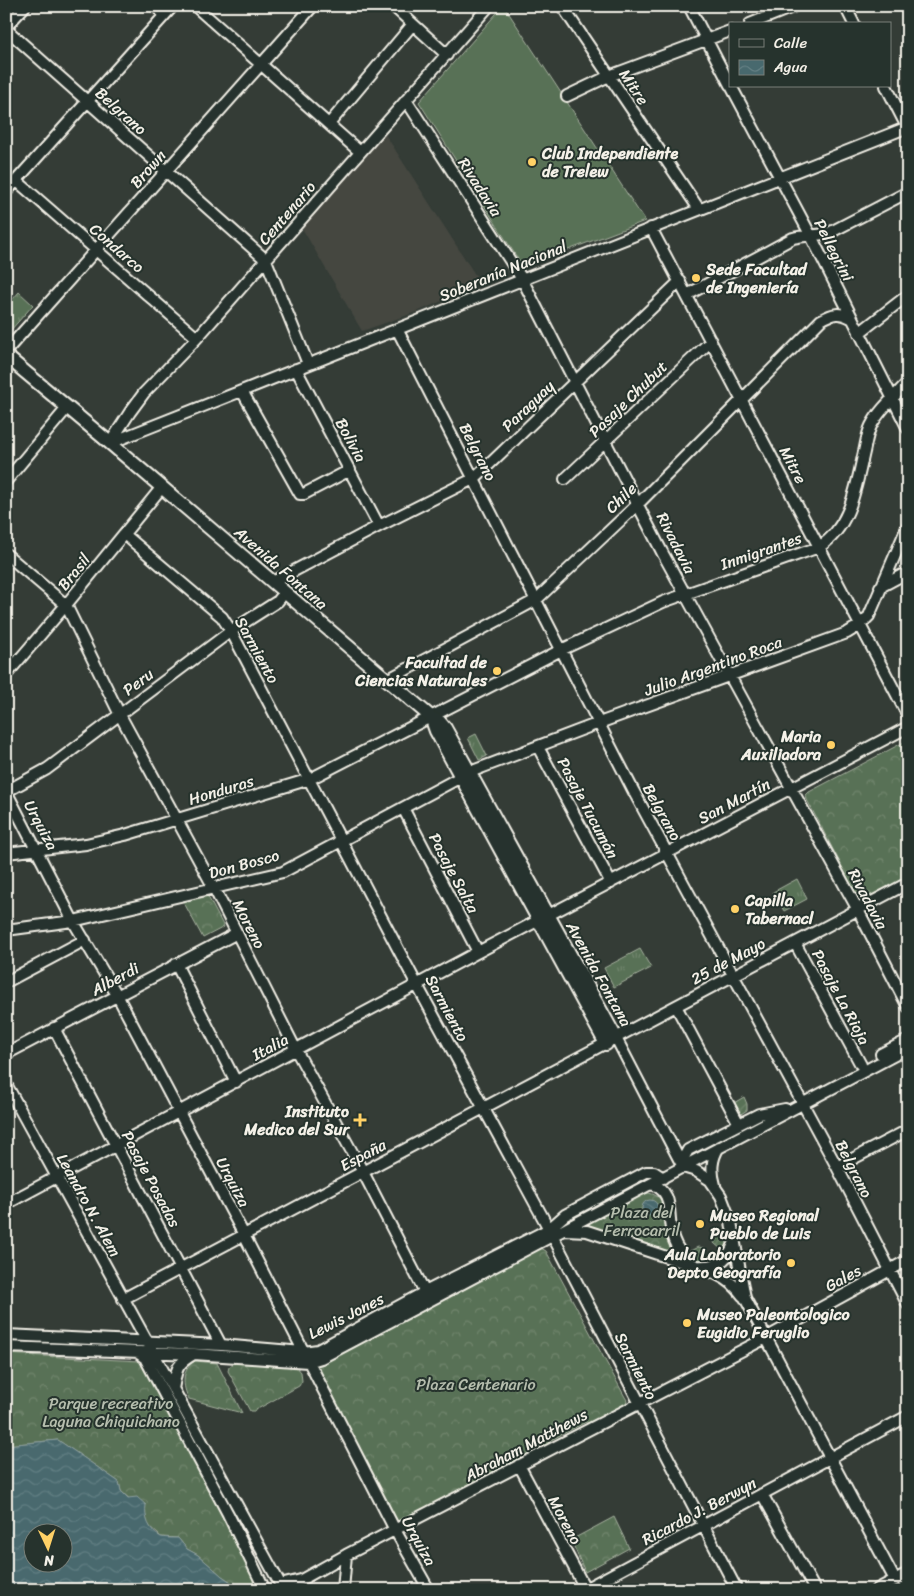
<svg xmlns="http://www.w3.org/2000/svg" width="914" height="1596" viewBox="0 0 914 1596" font-family="Sriracha,sans-serif">
	<style>
		.built { fill: #454740 }
		.grass { fill: url(#grass-tufts); stroke: #a6b19f }
		.forest { fill: url(#forest-crowns); stroke: #a6b19f }
		.garden { fill: url(#garden-furrows); stroke: #a6b19f }
		.pitch { fill: #597156; stroke: #a6b19f }
		.water { fill: url(#water-waves); stroke: #8d9f9f; fill-rule: evenodd }
		.lines { fill: none; stroke-linecap: round; stroke-linejoin: round }
		.minor-casing { stroke: #f4f1e8; stroke-width: 14 }
		.major-casing { stroke: #f4f1e8; stroke-width: 16 }
		.minor { stroke: #26332d; stroke-width: 10 }
		.major { stroke: #26332d; stroke-width: 12 }
		.poi-dot { fill: #ffd166; stroke: #26332d; stroke-width: 2 }
		.labels { text-anchor: middle; dominant-baseline: central; stroke-width: 4; stroke-linejoin: round; paint-order: stroke }
		.street-label { font-size: 16px; fill: #f4f1e8; stroke: #26332d }
		.poi-label { font-size: 16px; font-weight: bold; fill: #f4f1e8; stroke: #26332d; text-anchor: start }
		.park-label { font-size: 16px; fill: #b6beae; stroke: #26332d }
	</style>
	<defs>
		<pattern id="grass-tufts" width="24" height="20" patternUnits="userSpaceOnUse" patternTransform="scale(1.25)"><rect width="24" height="20" fill="#597156"/><path d="M3 7l-1-3M5 7V3M7 7l1-3M15 17l-1-3M17 17v-4M19 17l1-3" fill="none" stroke="#71866e"/></pattern>
		<pattern id="forest-crowns" width="20" height="18" patternUnits="userSpaceOnUse" patternTransform="scale(1.25)"><rect width="20" height="18" fill="#597156"/><path d="M2 6a3 3 0 1 1 6 0M12 15a3 3 0 1 1 6 0" fill="none" stroke="#71866e"/></pattern>
		<pattern id="garden-furrows" width="10" height="10" patternUnits="userSpaceOnUse" patternTransform="scale(1.25)"><rect width="10" height="10" fill="#597156"/><path d="M-1 1l2-2M0 10L10 0M9 11l2-2" fill="none" stroke="#71866e"/></pattern>
		<pattern id="water-waves" width="16" height="10" patternUnits="userSpaceOnUse" patternTransform="scale(1.25)"><rect width="16" height="10" fill="#48696e"/><path d="M0 5q4-4 8 0t8 0" fill="none" stroke="#637f83"/></pattern>
	</defs>
	<rect width="100%" height="100%" fill="#343c36"/>
	<filter id="ink" filterUnits="userSpaceOnUse"><feTurbulence type="fractalNoise" baseFrequency=".02" numOctaves="2"/><feDisplacementMap in="SourceGraphic" scale="10" xChannelSelector="R" yChannelSelector="G"/><feConvolveMatrix kernelMatrix="1 2 1 2 8 2 1 2 1" color-interpolation-filters="sRGB"/></filter>
	<g filter="url(#ink)">
		<!-- built -->
		<path class="built" d="M385,134L481,284L419,311L362,331L302,228Z"/>
		<!-- grass -->
		<path class="grass" d="M19,292L33,305L10,331H6V307Z
			M476,734L487,756L479,760L468,738Z
			M797,879L807,899L784,911L773,892Z
			M640,949L651,968L614,987L604,968Z"/>
		<!-- forest -->
		<path class="forest" d="M908,740V876L867,898H861L857,895L807,800L806,795L809,792Z
			M206,893L224,927L203,938L183,901Z
			M649,1193C668,1198 664,1209 665,1225C666,1236 671,1250 680,1257L583,1226L584,1224L641,1195Z
			M541,1248L546,1251L625,1397L627,1400L625,1407L595,1424L586,1422L549,1441L547,1448L400,1523L397,1521L317,1372V1367L320,1364Z
			M6,1354L139,1361L158,1388L256,1584L258,1590H238L234,1584L222,1576L198,1555L187,1549L178,1538L161,1537L148,1525L145,1513L121,1491L119,1482L58,1440L6,1445Z
			M195,1361L217,1363L242,1413L189,1399C182,1386 181,1370 195,1361Z
			M234,1363L296,1366L301,1372L302,1381L299,1386L254,1411H250L228,1371L229,1367Z
			M614,1517L629,1548L585,1572L571,1540Z"/>
		<!-- garden -->
		<path class="garden" d="M744,1097L747,1104V1110L741,1114L732,1104Z
			M727,1229V1244L724,1252L714,1243L719,1233Z
			M698,1247L704,1248L707,1261L696,1259L688,1252Z"/>
		<!-- pitch -->
		<path class="pitch" d="M503,6H504L645,221L523,267L419,102Z"/>
		<!-- water -->
		<path class="water" d="M642 1208a8 8 0 1 1 16 0a8 8 0 1 1-16 0Z
			M58,1440L119,1482L121,1491L128,1498L137,1497L146,1505C144,1517 149,1531 161,1537C166,1538 173,1538 178,1538L187,1549L198,1555L222,1576L234,1584L238,1590H6V1445ZM32,1534H62V1564H32Z"/>
		<g class="lines">
			<defs>
				<path id="minor" d="M155,6L165,15
					M195,6L360,152
					M393,6L447,55
					M562,6L699,209
					M689,6L730,85
					M845,6L854,24
					M750,24L795,6
					M6,27L25,6
					M6,29L266,260L308,364
					M731,86L811,236L908,429
					M886,86L908,129
					M567,96L609,76L730,31
					M406,100L522,279L662,552L858,910L908,1007
					M329,124L413,24
					M17,181L197,338
					M6,192L173,6
					M651,228L908,716
					M687,295L793,238C805,235 817,236 829,233L908,192
					M397,329L634,792L837,1167L908,1305
					M859,333L908,295
					M6,351L313,6
					M296,369L379,526
					M242,391L300,494H304L350,470
					M110,443L908,127
					M110,443L130,412L144,393L197,338L489,6
					M565,479L711,341
					M6,481L67,408
					M124,534L222,617L231,631L417,985L549,1229L737,1590
					M6,554L66,605L120,715L214,888L296,1050L363,1172L429,1300
					M273,582L379,526L475,478L680,281
					M880,587L908,572
					M6,675L66,605L162,487
					M387,680L536,600L639,503L821,320C833,313 839,312 851,318
					M538,747L611,883
					M6,791L73,921L117,995L244,1235L395,1530L429,1590
					M7,791L47,769L231,631L278,601L285,592
					M403,808L478,952
					M6,853L86,844L125,835L310,779L561,650L663,602L819,547C851,527 856,486 864,452C866,444 867,434 871,426C879,410 896,395 908,382
					M6,930L73,921L283,872L470,772L599,723L847,633L860,625L869,616L908,525
					M795,943L861,1065
					M176,964L236,1082
					M6,982L85,940
					M676,1006L739,1124
					M54,1028L221,1345
					M616,1038L683,1167L696,1171L710,1180L721,1196L731,1222L745,1298L895,1580
					M6,1054L237,933
					M881,1054L908,1040
					M6,1084L279,1582
					M683,1166L684,1157L688,1150L759,1114L785,1109
					M837,1167L908,1130
					M651,1184C673,1190 668,1211 671,1229C672,1236 675,1244 679,1250C688,1268 705,1267 720,1276C729,1280 737,1288 743,1296
					M715,1185C711,1171 711,1160 719,1147
					M6,1204L478,952L908,727
					M565,1230L587,1231L694,1266C715,1267 726,1264 734,1244
					M123,1299L908,883
					M6,1335L221,1345L303,1352L318,1350L425,1292L549,1229L565,1215L646,1172H654L663,1178
					M6,1347L194,1354L308,1362L321,1358L908,1048
					M137,1352L145,1358L228,1514L265,1590
					M173,1389C177,1369 175,1365 194,1354
					M519,1465L586,1590
					M762,1494L815,1590
					M901,1577L908,1590
					M284,1584L301,1580L346,1555L766,1338L908,1260
					M343,1590L346,1555
					M583,1590L908,1416
					M876,1590L908,1573"/>
				<path id="major" d="M6,356L110,443L431,717L440,722L445,728L616,1038
					M431,717L436,731L606,1044"/>
			</defs>
			<!-- minor casing -->
			<use href="#minor" class="minor-casing"/>
			<!-- major casing -->
			<use href="#major" class="major-casing"/>
			<!-- minor -->
			<use href="#minor" class="minor"/>
			<!-- major -->
			<use href="#major" class="major"/>
		</g>
	</g>
	<!-- markers -->
	<g class="poi-dot">
		<circle cx="532" cy="162" r="5"/>
		<circle cx="696" cy="278" r="5"/>
		<circle cx="497" cy="671" r="5"/>
		<circle cx="831" cy="745" r="5"/>
		<circle cx="735" cy="909" r="5"/>
		<path d="M357.5 1112.5h5v5h5v5h-5v5h-5v-5h-5v-5h5z"/>
		<circle cx="700" cy="1224" r="5"/>
		<circle cx="791" cy="1263" r="5"/>
		<circle cx="687" cy="1323" r="5"/>
	</g>
	<g class="labels">
		<!-- street labels -->
		<g class="street-label">
			<text transform="translate(634 87) rotate(56)">Mitre</text>
			<text transform="translate(121 111) rotate(42)">Belgrano</text>
			<text transform="translate(148 169) rotate(-48)">Brown</text>
			<text transform="translate(480 187) rotate(57)">Rivadavia</text>
			<text transform="translate(287 213) rotate(-49)">Centenario</text>
			<text transform="translate(117 248) rotate(41)">Condarco</text>
			<text transform="translate(834 250) rotate(63)">Pellegrini</text>
			<text transform="translate(503 271) rotate(-22)">Soberanía Nacional</text>
			<text transform="translate(628 399) rotate(-44)">Pasaje Chubut</text>
			<text transform="translate(528 406) rotate(-44)">Paraguay</text>
			<text transform="translate(351 440) rotate(62)">Bolivia</text>
			<text transform="translate(478 452) rotate(63)">Belgrano</text>
			<text transform="translate(793 465) rotate(62)">Mitre</text>
			<text transform="translate(621 498) rotate(-44)">Chile</text>
			<text transform="translate(676 543) rotate(63)">Rivadavia</text>
			<text transform="translate(761 551) rotate(-19)">Inmigrantes</text>
			<text transform="translate(281 568) rotate(41)">Avenida Fontana</text>
			<text transform="translate(74 572) rotate(-51)">Brasil</text>
			<text transform="translate(257 650) rotate(61)">Sarmiento</text>
			<text transform="translate(713 666) rotate(-20)">Julio Argentino Roca</text>
			<text transform="translate(138 682) rotate(-37)">Peru</text>
			<text transform="translate(221 790) rotate(-17)">Honduras</text>
			<text transform="translate(734 801) rotate(-28)">San Martín</text>
			<text transform="translate(588 808) rotate(62)">Pasaje Tucumán</text>
			<text transform="translate(662 812) rotate(61)">Belgrano</text>
			<text transform="translate(41 825) rotate(62)">Urquiza</text>
			<text transform="translate(244 864) rotate(-15)">Don Bosco</text>
			<text transform="translate(454 873) rotate(62)">Pasaje Salta</text>
			<text transform="translate(868 899) rotate(62)">Rivadavia</text>
			<text transform="translate(249 924) rotate(63)">Moreno</text>
			<text transform="translate(728 961) rotate(-28)">25 de Mayo</text>
			<text transform="translate(599 974) rotate(61)">Avenida Fontana</text>
			<text transform="translate(115 979) rotate(-28)">Alberdi</text>
			<text transform="translate(841 997) rotate(62)">Pasaje La Rioja</text>
			<text transform="translate(447 1008) rotate(62)">Sarmiento</text>
			<text transform="translate(270 1047) rotate(-28)">Italia</text>
			<text transform="translate(363 1155) rotate(-28)">España</text>
			<text transform="translate(854 1169) rotate(63)">Belgrano</text>
			<text transform="translate(151 1179) rotate(62)">Pasaje Posadas</text>
			<text transform="translate(233 1182) rotate(62)">Urquiza</text>
			<text transform="translate(89 1205) rotate(61)">Leandro N. Alem</text>
			<text transform="translate(843 1278) rotate(-29)">Gales</text>
			<text transform="translate(346 1316) rotate(-27)">Lewis Jones</text>
			<text transform="translate(636 1366) rotate(63)">Sarmiento</text>
			<text transform="translate(526 1445) rotate(-28)">Abraham Matthews</text>
			<text transform="translate(699 1511) rotate(-28)">Ricardo J. Berwyn</text>
			<text transform="translate(565 1520) rotate(62)">Moreno</text>
			<text transform="translate(419 1541) rotate(61)">Urquiza</text>
		</g>
		<!-- poi labels -->
		<g class="poi-label">
			<text x="542" y="153">Club Independiente<tspan x="542" dy="18">de Trelew</tspan></text>
			<text x="706" y="269">Sede Facultad<tspan x="706" dy="18">de Ingeniería</tspan></text>
			<text x="487" y="662" text-anchor="end">Facultad de<tspan x="487" dy="18">Ciencias Naturales</tspan></text>
			<text x="821" y="736" text-anchor="end">Maria<tspan x="821" dy="18">Auxiliadora</tspan></text>
			<text x="745" y="900">Capilla<tspan x="745" dy="18">Tabernacl</tspan></text>
			<text x="349" y="1111" text-anchor="end">Instituto<tspan x="349" dy="18">Medico del Sur</tspan></text>
			<text x="710" y="1215">Museo Regional<tspan x="710" dy="18">Pueblo de Luis</tspan></text>
			<text x="781" y="1254" text-anchor="end">Aula Laboratorio<tspan x="781" dy="18">Depto Geografía</tspan></text>
			<text x="697" y="1314">Museo Paleontologico<tspan x="697" dy="18">Eugidio Feruglio</tspan></text>
		</g>
		<!-- park labels -->
		<g class="park-label">
			<text x="642" y="1212">Plaza del<tspan x="642" dy="18">Ferrocarril</tspan></text>
			<text x="476" y="1384">Plaza Centenario</text>
			<text x="111" y="1403">Parque recreativo<tspan x="111" dy="18">Laguna Chiquichano</tspan></text>
		</g>
	</g>
	<!-- margin -->
	<rect width="914" height="1596" fill="none" stroke="#26332d" stroke-width="25"/>
	<rect x="12" y="12" width="889" height="1571" fill="none" stroke="#f4f1e8" stroke-width="2" filter="url(#ink)"/>
	<!-- legend -->
	<rect x="729" y="22" width="162" height="65" fill="#26332d" stroke="#787f78"/>
	<rect x="739" y="39" width="25" height="8" fill="#26332d" stroke="#787f78"/>
	<text x="774" y="48" font-size="15" fill="#f4f1e8">Calle</text>
	<rect x="739" y="60" width="25" height="15" fill="url(#water-waves)" stroke="#787f78"/>
	<text x="774" y="72" font-size="15" fill="#f4f1e8">Agua</text>
	<!-- north arrow -->
	<g transform="translate(48 1548) rotate(176)"><circle r="24" fill="#26332d" stroke="#787f78"/>
	<path d="M0-4L9 19L0 12L-9 19Z" fill="#ffd166"/>
	<text y="-8" font-size="14" font-weight="bold" text-anchor="middle" fill="#f4f1e8">N</text>
	</g>
</svg>
